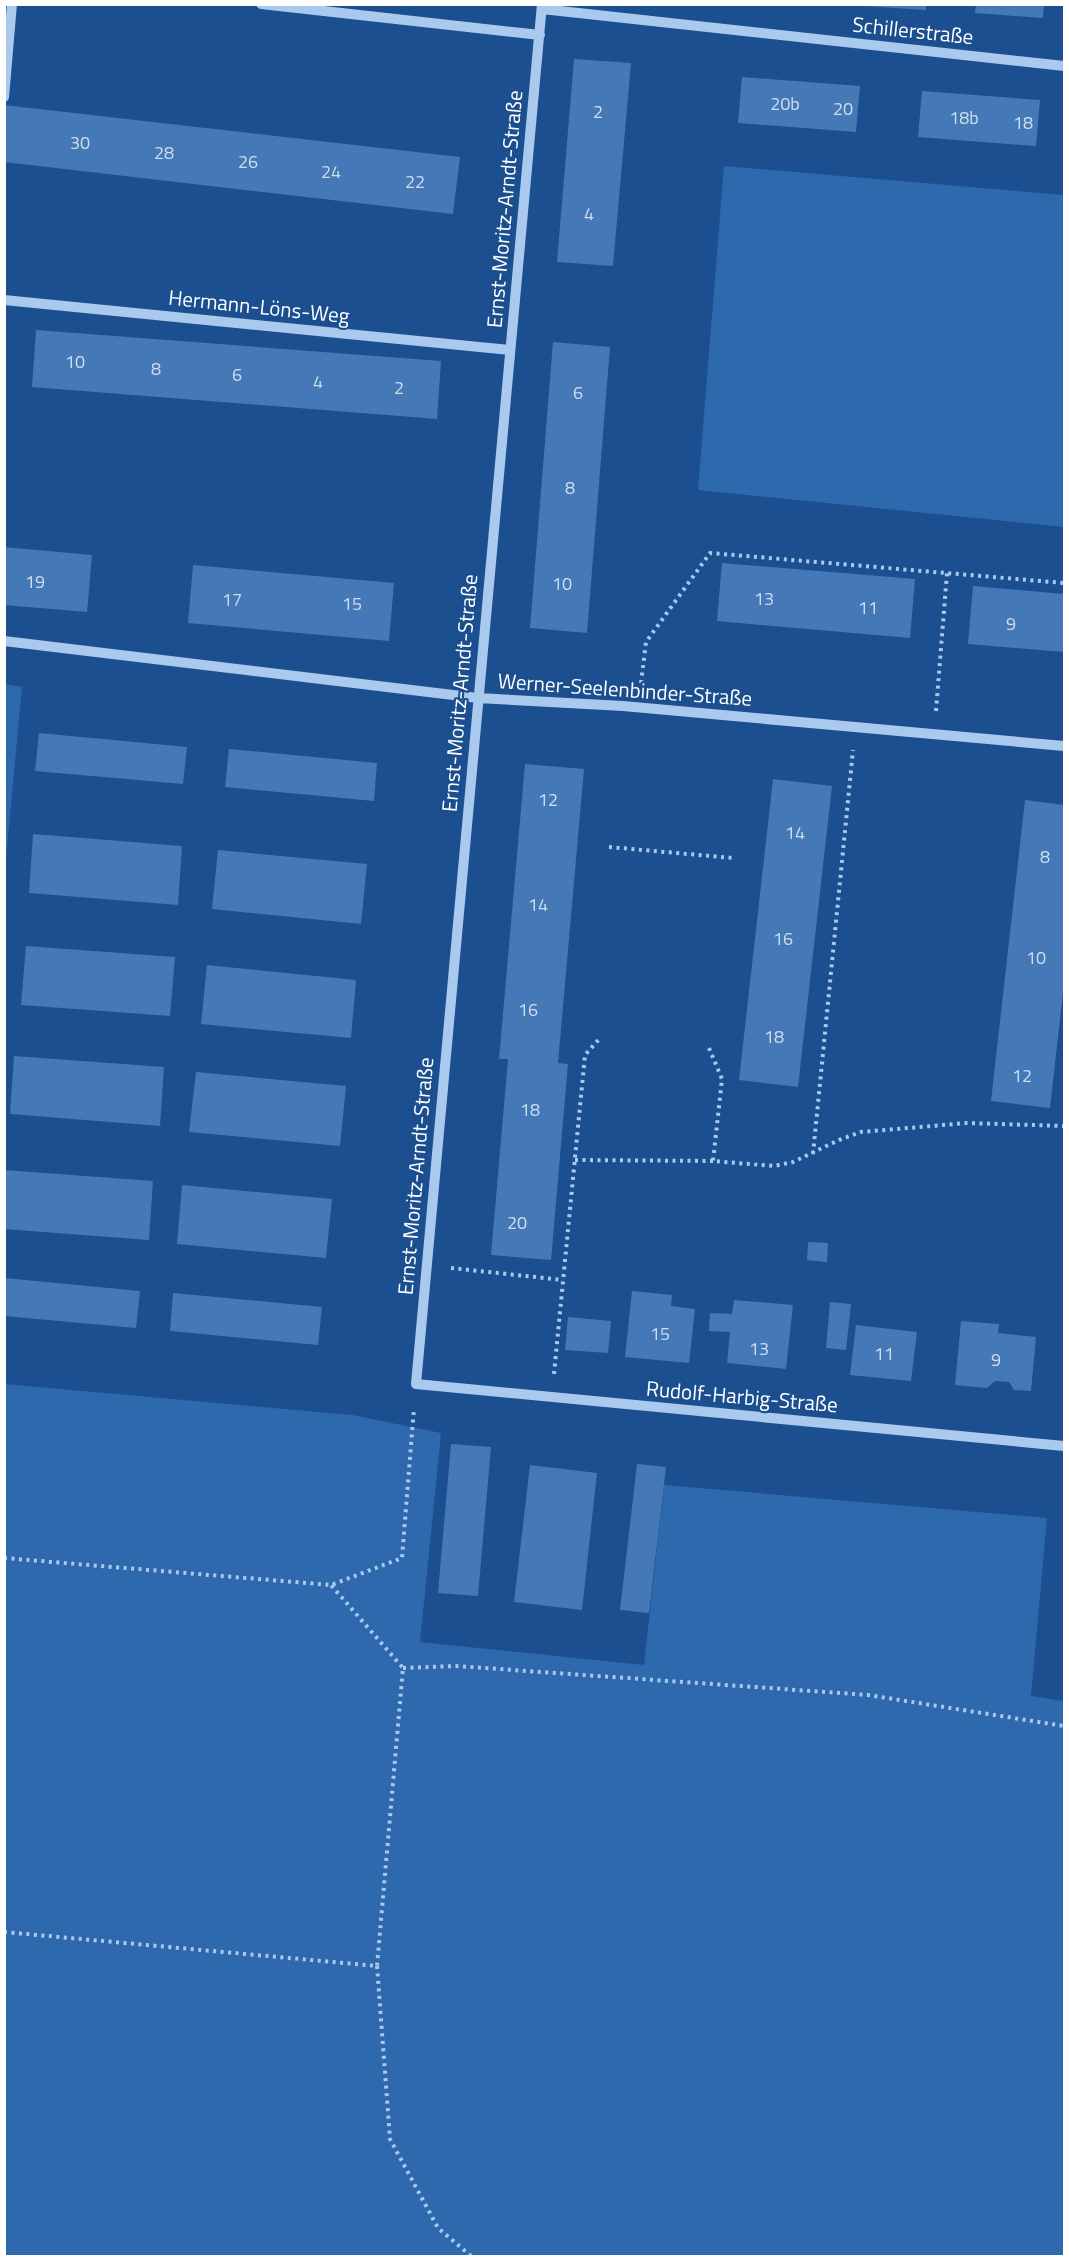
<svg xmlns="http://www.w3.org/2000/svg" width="1069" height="2261" viewBox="0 0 1069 2261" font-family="'Titillium Web',sans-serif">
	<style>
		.green { fill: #2e69ad }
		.building { fill: #4478b7 }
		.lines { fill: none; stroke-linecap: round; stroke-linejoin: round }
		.path { stroke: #a9c9ee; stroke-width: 4; stroke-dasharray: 3 4.5; stroke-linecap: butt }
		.minor { stroke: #a9c9ee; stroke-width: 10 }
		.labels { text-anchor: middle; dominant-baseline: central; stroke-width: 4.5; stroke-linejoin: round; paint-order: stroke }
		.number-label { font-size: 18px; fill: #d0dded }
		.street-label { font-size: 21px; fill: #fff; stroke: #1b4f8f }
	</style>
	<rect width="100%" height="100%" fill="#1b4f8f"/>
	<!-- green -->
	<path class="green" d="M724,166L1064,195V527L698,490Z
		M5,684L22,687L5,869L4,684Z
		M4,1384L352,1415L441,1433L420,1642L644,1665L664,1485L1047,1518L1031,1696L1064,1701V2256H5Z"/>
	<!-- building -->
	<path class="building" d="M865,4H926V10L865,6Z
		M976,4H1044L1043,18L975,13Z
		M574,59L631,63L613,266L557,262Z
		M742,77L860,86L856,132L738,123Z
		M922,91L1040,100L1036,146L918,137Z
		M4,105L460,157L453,214L4,162Z
		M36,330L441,361L437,419L32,387Z
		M553,342L610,347L587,633L530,628Z
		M4,547L92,555L87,612L4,605Z
		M722,563L915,579L910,638L717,621Z
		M193,565L394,583L389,641L188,623Z
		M973,586L1064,594V652L968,644Z
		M39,733L187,747L183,784L35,771Z
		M229,749L377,763L374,801L225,787Z
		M525,764L584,769L558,1063L568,1064L551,1260L491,1255L508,1059H499Z
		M773,779L832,786L798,1087L739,1080Z
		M1025,800L1064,805V984L1050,1108L991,1101Z
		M33,834L182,846L178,905L29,893Z
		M218,850L367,864L361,924L212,909Z
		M26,946L175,957L170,1016L21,1005Z
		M207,965L356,980L351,1038L201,1024Z
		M14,1056L164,1067L160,1126L10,1114Z
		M196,1072L346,1086L340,1146L189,1132Z
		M4,1170L153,1181L149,1240L4,1229Z
		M182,1185L332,1199L326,1258L177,1244Z
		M808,1242L828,1243L827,1262L807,1260Z
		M4,1278L140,1291L136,1328L4,1316Z
		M632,1291L672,1295L671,1306L695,1309L689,1363L625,1357Z
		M173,1293L322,1307L318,1345L170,1331Z
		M734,1300L793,1305L786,1369L727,1363L730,1332L709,1331L710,1313L732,1314Z
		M830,1302L851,1304L846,1350L826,1348Z
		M568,1317L611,1321L608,1353L565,1350Z
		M961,1321L999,1324L998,1333L1036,1337L1031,1391L1014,1390L1009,1382L995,1381L987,1388L955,1385Z
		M856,1325L917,1332L911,1381L850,1375Z
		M451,1444L491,1447L478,1596L438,1593Z
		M637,1464L666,1467L649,1613L620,1610Z
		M530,1465L597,1473L582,1610L514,1602Z"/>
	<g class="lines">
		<!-- path -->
		<path class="path" d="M641,683L646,642L710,553L1064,583
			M936,711L947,573
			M609,847L733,858
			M709,1048L722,1079L713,1161L774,1166L793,1162L839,1140L861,1132L967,1123L1064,1126
			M813,1154L853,750
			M575,1160L713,1161
			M451,1268L563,1280
			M554,1374L585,1055L601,1037
			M4,1558L331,1585L402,1558L414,1408
			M403,1668L456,1666L868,1695L1064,1726
			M4,1932L377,1966L403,1668L331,1585
			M377,1966L390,2139L438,2228L471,2256"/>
		<!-- minor -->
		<path class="minor" d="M261,4L540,35
			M542,4L416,1384L1064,1446
			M542,9L1064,66
			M4,97L12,4
			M4,300L510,350
			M4,641L478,698L623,706L1064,746"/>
	</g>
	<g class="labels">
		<!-- number labels -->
		<g class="number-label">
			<text x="785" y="103">20b</text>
			<text x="843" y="108">20</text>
			<text x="598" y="111">2</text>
			<text x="964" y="117">18b</text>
			<text x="1023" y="122">18</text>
			<text x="80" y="142">30</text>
			<text x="164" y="152">28</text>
			<text x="248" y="161">26</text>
			<text x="331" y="171">24</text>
			<text x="415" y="181">22</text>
			<text x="589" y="213">4</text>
			<text x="75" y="361">10</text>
			<text x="156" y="368">8</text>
			<text x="237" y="374">6</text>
			<text x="318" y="381">4</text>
			<text x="399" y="387">2</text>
			<text x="578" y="392">6</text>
			<text x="570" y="487">8</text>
			<text x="35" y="581">19</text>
			<text x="562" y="583">10</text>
			<text x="764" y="598">13</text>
			<text x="232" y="599">17</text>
			<text x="352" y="603">15</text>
			<text x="868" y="607">11</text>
			<text x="1011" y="623">9</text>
			<text x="548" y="799">12</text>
			<text x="795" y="832">14</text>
			<text x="1045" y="856">8</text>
			<text x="538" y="904">14</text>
			<text x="783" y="938">16</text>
			<text x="1036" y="957">10</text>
			<text x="528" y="1009">16</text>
			<text x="774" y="1036">18</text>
			<text x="1022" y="1075">12</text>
			<text x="530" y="1109">18</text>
			<text x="517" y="1222">20</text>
			<text x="660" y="1333">15</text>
			<text x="759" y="1348">13</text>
			<text x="884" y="1353">11</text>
			<text x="996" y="1359">9</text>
		</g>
		<!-- street labels -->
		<g class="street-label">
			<text transform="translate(913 30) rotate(6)">Schillerstraße</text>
			<text transform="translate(504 209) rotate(-85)">Ernst-Moritz-Arndt-Straße</text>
			<text transform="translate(259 306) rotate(6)">Hermann-Löns-Weg</text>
			<text transform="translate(625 689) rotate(4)">Werner-Seelenbinder-Straße</text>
			<text transform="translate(459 693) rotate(-85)">Ernst-Moritz-Arndt-Straße</text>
			<text transform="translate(415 1176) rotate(-85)">Ernst-Moritz-Arndt-Straße</text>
			<text transform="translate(742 1396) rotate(5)">Rudolf-Harbig-Straße</text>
		</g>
	</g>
	<!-- border -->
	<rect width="1069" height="2261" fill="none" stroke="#ffffff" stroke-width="12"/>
</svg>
